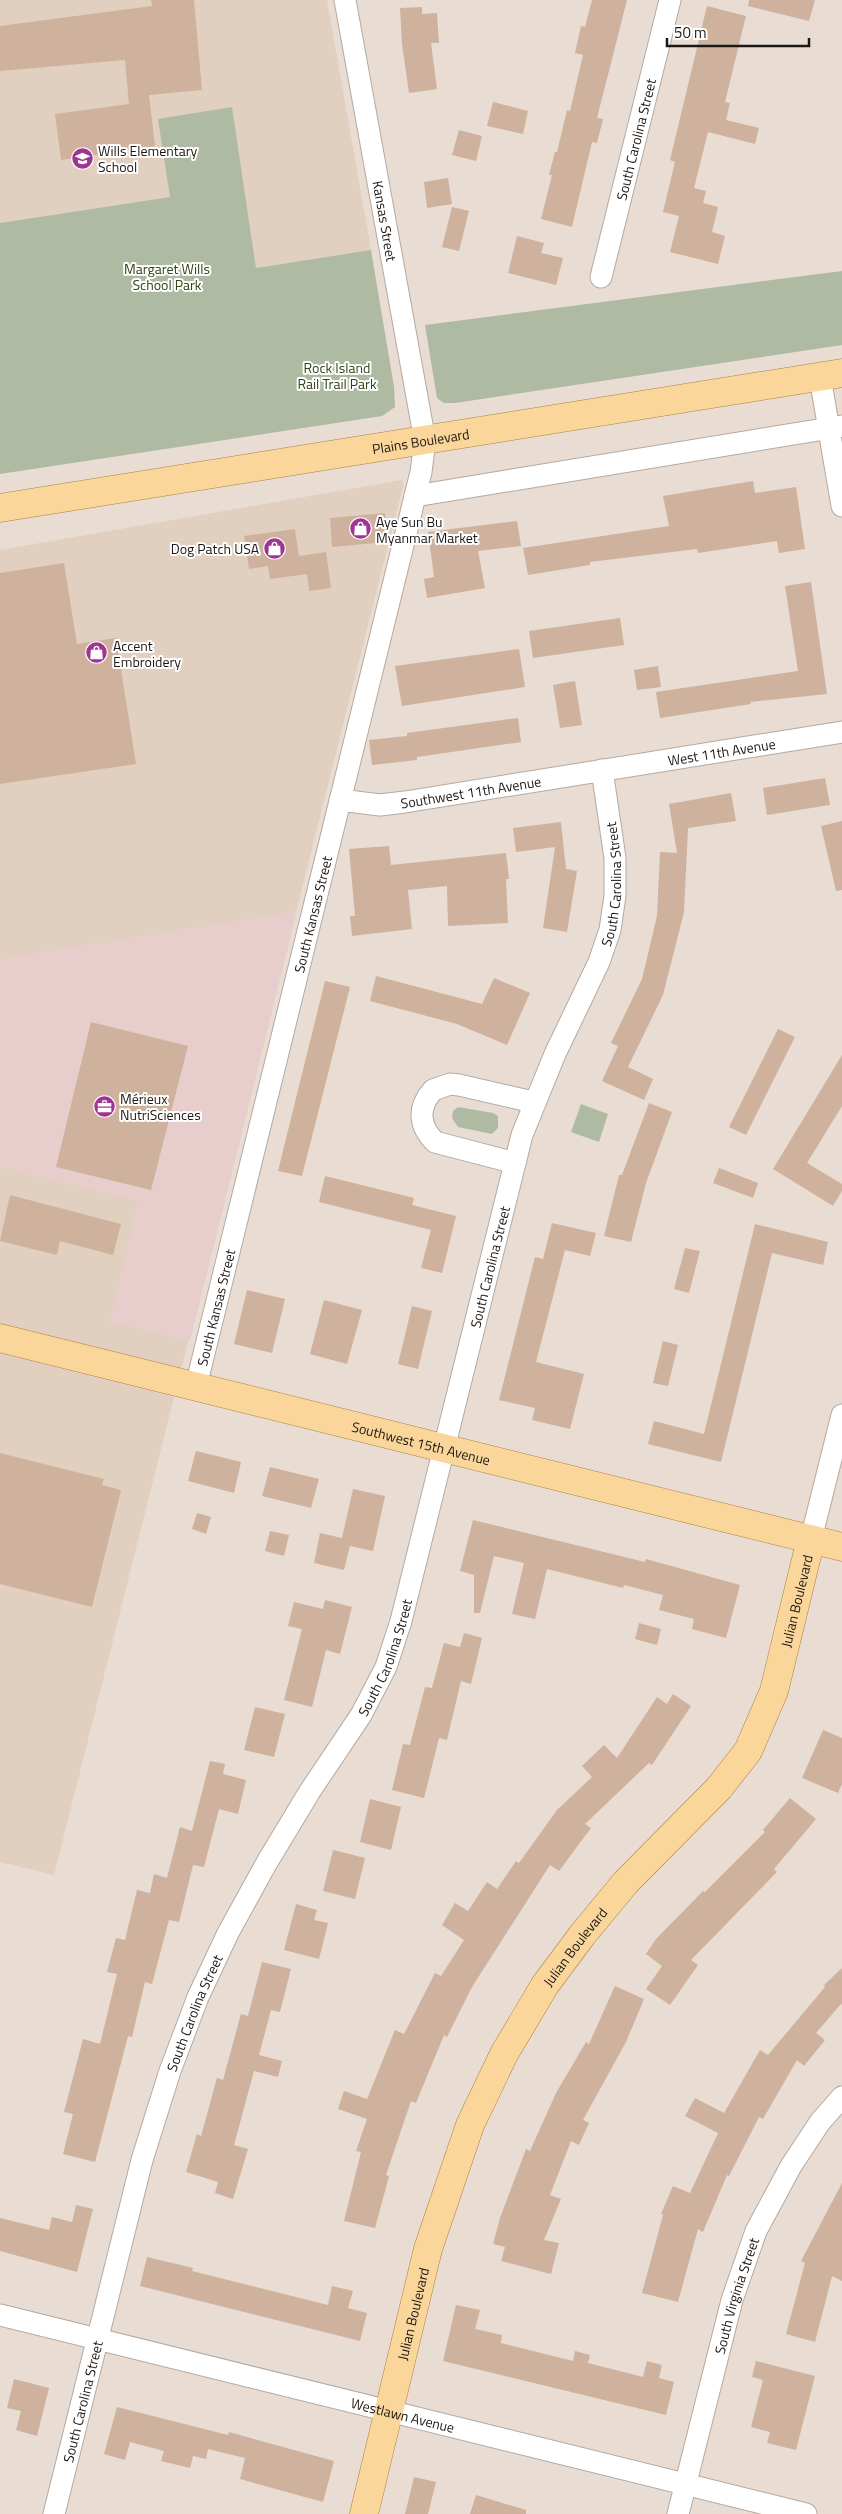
<svg xmlns="http://www.w3.org/2000/svg" width="842" height="2514" viewBox="0 0 842 2514" font-family="'Titillium Web',sans-serif">
	<style>
		.built { fill: #e1cfc0 }
		.industrial { fill: #e8cdcd }
		.green { fill: #afbaa2 }
		.building { fill: #ceb29d }
		.lines { fill: none; stroke-linecap: round; stroke-linejoin: round }
		.minor-casing { stroke: #b5a9a0; stroke-width: 23 }
		.major-casing { stroke: #ab8140; stroke-width: 29 }
		.minor { stroke: #fff; stroke-width: 21 }
		.major { stroke: #fbd69a; stroke-width: 28 }
		.labels { text-anchor: middle; dominant-baseline: central; stroke-width: 4; stroke-linejoin: round; paint-order: stroke }
		.street-label { font-size: 14px; fill: #1c1815; stroke: #fff }
		.poi-label { font-size: 14px; fill: #1c1815; stroke: #fff; text-anchor: start }
		.park-label { font-size: 14px; fill: #314314; stroke: #fff }
	</style>
	<rect width="100%" height="100%" fill="#e8dcd3"/>
	<!-- built -->
	<path class="built" d="M0,0H327L371,250L256,268L232,107L170,197L0,223Z
		M402,480L403,486L54,1875L0,1862V550Z"/>
	<!-- industrial -->
	<path class="industrial" d="M297,911L190,1341L110,1321L138,1201L0,1167V959Z"/>
	<!-- green -->
	<path class="green" d="M232,107L256,268L371,250L394,387L395,407L382,416L0,474V223L170,197L158,119Z
		M842,271V345L455,403H444L437,398L425,325Z
		M581,1104L608,1114L599,1142L571,1132Z
		M458,1107L493,1113L498,1116V1128L492,1134L458,1127L452,1118L453,1111Z"/>
	<!-- building -->
	<path class="building" d="M151,0H194L202,90L149,95L155,146L61,160L55,114L129,104L125,60L0,71V26L152,6Z
		M592,0H627L597,118L603,119L597,143L592,142L572,227L541,219L552,175H549L555,152H557L567,110L570,111L583,55L575,53L581,26L585,27Z
		M749,0H815L809,21L748,6Z
		M707,6L746,16L725,102L730,103L726,120L759,128L755,144L708,132L694,188L706,191L703,203L718,207L712,232L725,236L718,264L670,252L679,216L663,212L675,162L670,160Z
		M422,7V14L437,13L439,43H431L437,89L409,93L402,44L400,8Z
		M493,102L528,111L523,134L487,126Z
		M459,130L482,136L476,161L452,155Z
		M448,178L452,204L427,208L424,182Z
		M452,207L469,211L459,251L442,247Z
		M517,236L544,243L541,253L563,258L556,285L508,273Z
		M753,481L755,493L796,487L805,549L779,553L777,541L698,553L697,549L590,562V565L528,575L523,548L669,526L663,496Z
		M385,513L387,542L332,547L330,518Z
		M517,521L521,546L478,551L485,588L427,598L424,579L434,577L428,532Z
		M295,529L299,556L326,552L331,588L309,591L307,574L270,579L268,566L249,569L244,536Z
		M64,563L77,644L116,638L136,764L0,784V573Z
		M811,582L827,694L750,702L751,704L660,718L656,692L798,671L785,586Z
		M620,618L624,645L533,658L529,631Z
		M519,649L525,687L402,706L395,666Z
		M658,666L661,687L637,690L634,670Z
		M575,681L582,725L560,728L553,685Z
		M518,718L521,742L417,757V760L372,765L369,740L407,736V733Z
		M825,778L830,805L767,815L763,788Z
		M731,793L736,821L688,828L684,912L663,995L628,1067L653,1079L644,1100L602,1081L618,1046L611,1043L642,979L657,916L660,852L677,853L669,804Z
		M842,821V890L836,891L821,826Z
		M561,822L566,869L577,871L567,932L543,928L555,847L516,852L513,828Z
		M389,846L391,865L506,853L509,879H506L508,923L448,926L447,886L408,890L412,929L352,936L350,916H355L349,849Z
		M376,976L482,1004L494,978L530,993L507,1045L457,1024L370,1001Z
		M325,981L350,987L302,1176L278,1171Z
		M91,1022L188,1046L151,1190L56,1167Z
		M778,1029L795,1037L746,1135L729,1127Z
		M842,1055V1106L807,1163L842,1184V1191L833,1206L773,1169Z
		M649,1103L672,1112L646,1183L631,1242L604,1236L619,1175H622Z
		M719,1168L758,1183L753,1198L713,1183Z
		M325,1176L414,1198L412,1205L456,1216L442,1273L421,1268L431,1230L319,1202Z
		M10,1195L121,1224L113,1255L60,1241L57,1255L0,1241Z
		M552,1223L596,1233L590,1256L565,1250L536,1362L584,1374L570,1429L532,1420L535,1408L499,1400L535,1257L543,1259Z
		M755,1224L828,1242L823,1265L772,1253L721,1462L648,1444L654,1421L704,1434Z
		M685,1248L700,1251L689,1293L674,1289Z
		M247,1290L285,1299L272,1353L234,1344Z
		M324,1300L362,1310L347,1364L310,1354Z
		M412,1306L432,1311L418,1369L398,1364Z
		M663,1341L678,1345L668,1386L653,1383Z
		M196,1451L241,1462L234,1493L188,1481Z
		M0,1453L104,1479L102,1485L121,1490L92,1607L0,1584Z
		M270,1467L319,1479L311,1508L262,1496Z
		M353,1489L385,1496L373,1551L350,1546L344,1570L314,1563L320,1533L342,1538Z
		M197,1513L211,1517L206,1534L192,1529Z
		M473,1520L645,1562L646,1559L740,1585L726,1638L692,1629L694,1619L659,1610L663,1595L624,1585L623,1588L547,1569L535,1619L512,1614L524,1563L494,1556L480,1613H474V1575L460,1571Z
		M270,1531L289,1535L284,1556L265,1551Z
		M325,1600L352,1607L340,1654L326,1650L312,1707L284,1700L302,1629L288,1626L294,1602L323,1609Z
		M639,1623L661,1629L657,1645L635,1639Z
		M464,1633L482,1638L471,1684L461,1681L447,1740L439,1738L424,1798L392,1790L403,1744L410,1745L425,1687L432,1688L444,1643L460,1647Z
		M673,1694L691,1706L652,1765L649,1763L585,1824L591,1828L559,1871L550,1865L472,1987L447,2037L444,2035L416,2103L411,2101L386,2175L389,2176L375,2228L344,2221L361,2152L356,2151L367,2119L338,2109L344,2091L367,2099L395,2030L404,2034L435,1973L441,1976L464,1940L442,1925L455,1903L468,1911L487,1882L497,1889L516,1861L519,1863L557,1810L592,1777L582,1766L604,1745L617,1758L657,1697L667,1704Z
		M255,1707L285,1714L274,1757L244,1750Z
		M823,1730L842,1738V1784L838,1793L802,1778Z
		M210,1761L225,1764L223,1774L246,1780L238,1814L219,1809L204,1867L193,1865L179,1922L169,1920L152,1984L145,1982L132,2037L128,2036L95,2162L63,2154L73,2114L64,2112L83,2039L100,2044L117,1974L107,1972L116,1938L125,1940L137,1890L150,1893L154,1874L167,1878L180,1827L192,1831Z
		M790,1798L816,1819L774,1869L777,1872L691,1960L698,1965L670,2005L646,1989L662,1966L646,1954L656,1939L703,1891L705,1892L765,1832L763,1830Z
		M370,1799L401,1807L391,1850L360,1842Z
		M333,1850L365,1858L355,1899L323,1891Z
		M296,1904L317,1910L314,1920L328,1923L319,1959L284,1950Z
		M262,1962L291,1969L280,2012L271,2010L259,2055L282,2061L278,2077L254,2071L234,2145L248,2149L233,2199L215,2193L218,2182L186,2172L197,2134L201,2136L217,2078L223,2080L241,2014L248,2016Z
		M842,1968V2005L841,2004L816,2033L825,2040L804,2066L797,2060L763,2119L759,2117L729,2176L727,2175L703,2232L698,2229L678,2302L642,2293L663,2215L661,2214L673,2186L690,2193L718,2133L685,2116L695,2098L724,2113L760,2050L768,2055L825,1987L824,1985Z
		M615,1986L644,1999L626,2042L583,2120L589,2123L579,2145L571,2141L550,2195L561,2199L544,2240L559,2243L551,2274L501,2261L505,2247L493,2244L500,2218L526,2149L530,2151L556,2093L586,2042L589,2044Z
		M842,2183V2281L832,2276L815,2342L786,2334L805,2263L801,2261Z
		M76,2205L93,2209L77,2272L0,2251V2218L49,2230L52,2217L72,2222Z
		M147,2257L193,2268L192,2271L328,2305L332,2286L353,2291L348,2308L367,2313L360,2341L140,2286Z
		M456,2305L480,2310L475,2329L502,2335L501,2343L573,2361L575,2351L590,2355L588,2363L643,2377L647,2361L662,2365L659,2378L674,2382L666,2415L443,2361Z
		M756,2361L815,2376L796,2450L767,2443L770,2432L751,2427L763,2380L752,2377Z
		M14,2379L49,2388L37,2436L16,2430L21,2411L7,2408Z
		M117,2407L228,2435L229,2432L334,2461L323,2502L240,2479L245,2458L208,2449L206,2459L193,2456L190,2468L161,2461L164,2451L130,2442L125,2460L104,2454Z
		M414,2477L436,2482L428,2514H405Z
		M476,2495L526,2510V2514H470Z"/>
	<g class="lines">
		<defs>
			<g id="minor">
				<path id="s1" d="M601,277L670,0"/>
				<path d="M820,377L842,506"/>
				<path d="M415,496L842,426"/>
				<path id="s2" d="M340,800L380,805L405,802L842,732"/>
				<path d="M515,1163L435,1142C419,1126 417,1108 433,1090L450,1084L459,1085L533,1102"/>
				<path id="s3" d="M196,1386L421,472L425,441L345,0"/>
				<path d="M811,1539L842,1415"/>
				<path id="s4" d="M0,2315L806,2514"/>
				<path id="s5" d="M54,2514L142,2160L170,2071L198,1997L228,1933L266,1864L310,1791L361,1715L386,1667L401,1621L522,1135L555,1054L599,962L610,930L615,896V858L602,770"/>
				<path id="s6" d="M678,2514L732,2300L756,2231L791,2166L820,2122L842,2097"/>
			</g>
			<g id="major">
				<path id="s7" d="M0,508L842,373"/>
				<path id="s8" d="M0,1338L842,1547"/>
				<path id="s9" d="M364,2514L428,2249L470,2125L504,2054L545,1985L583,1934L626,1882L719,1788L748,1751L774,1691L811,1539"/>
			</g>
		</defs>
		<!-- minor casing -->
		<use href="#minor" class="minor-casing"/>
		<!-- major casing -->
		<use href="#major" class="major-casing"/>
		<!-- minor -->
		<use href="#minor" class="minor"/>
		<!-- major -->
		<use href="#major" class="major"/>
	</g>
	<!-- icons -->
	<defs>
		<symbol id="school-disc" viewBox="-11 -11 22 22"><circle r="9.5" fill="#a03495" stroke="#fff"/><path d="M0-5L7-2L0 1L-7-2ZM-4 1L0 2.5L4 1V4Q0 6-4 4Z" fill="#fff"/></symbol>
		<symbol id="shop-disc" viewBox="-11 -11 22 22"><circle r="9.5" fill="#a03495" stroke="#fff"/><path d="M-5-2.5h2.3a2.7 3.5 0 0 1 5.4 0H5L5.5 6h-11ZM-1.5-2.5h3a1.5 2.3 0 0 0-3 0Z" fill="#fff"/></symbol>
		<symbol id="office-disc" viewBox="-11 -11 22 22"><circle r="9.5" fill="#a03495" stroke="#fff"/><path d="M-6-3h4V-5.5h4V-3h4V5H-6ZM-1-4.5V-3h2v-1.5ZM-6 0V1H6V0Z" fill="#fff"/></symbol>
	</defs>
	<g fill-rule="evenodd">
		<use href="#school-disc" x="70" y="146" width="25" height="25"/>
		<use href="#shop-disc" x="348" y="516" width="25" height="25"/>
		<use href="#shop-disc" x="262" y="536" width="25" height="25"/>
		<use href="#shop-disc" x="84" y="640" width="25" height="25"/>
		<use href="#office-disc" x="92" y="1094" width="25" height="25"/>
	</g>
	<g class="labels">
		<!-- street labels -->
		<g class="street-label">
			<text stroke="none"><textPath href="#s1" startOffset="142">South Carolina Street</textPath></text>
			<text transform="translate(385 221) rotate(80)">Kansas Street</text>
			<text stroke="none"><textPath href="#s7" startOffset="426">Plains Boulevard</textPath></text>
			<text stroke="none"><textPath href="#s2" startOffset="386">West 11th Avenue</textPath></text>
			<text stroke="none"><textPath href="#s2" startOffset="132">Southwest 11th Avenue</textPath></text>
			<text stroke="none"><textPath href="#s5" startOffset="1736">South Carolina Street</textPath></text>
			<text stroke="none"><textPath href="#s3" startOffset="486">South Kansas Street</textPath></text>
			<text stroke="none"><textPath href="#s5" startOffset="1331">South Carolina Street</textPath></text>
			<text stroke="none"><textPath href="#s3" startOffset="81">South Kansas Street</textPath></text>
			<text stroke="none"><textPath href="#s8" startOffset="434">Southwest 15th Avenue</textPath></text>
			<text stroke="none"><textPath href="#s9" startOffset="1031">Julian Boulevard</textPath></text>
			<text stroke="none"><textPath href="#s5" startOffset="926">South Carolina Street</textPath></text>
			<text stroke="none"><textPath href="#s9" startOffset="611">Julian Boulevard</textPath></text>
			<text stroke="none"><textPath href="#s5" startOffset="521">South Carolina Street</textPath></text>
			<text stroke="none"><textPath href="#s6" startOffset="226">South Virginia Street</textPath></text>
			<text stroke="none"><textPath href="#s9" startOffset="206">Julian Boulevard</textPath></text>
			<text stroke="none"><textPath href="#s5" startOffset="116">South Carolina Street</textPath></text>
			<text stroke="none"><textPath href="#s4" startOffset="415">Westlawn Avenue</textPath></text>
		</g>
		<!-- poi labels -->
		<g class="poi-label">
			<text x="98" y="150">Wills Elementary<tspan x="98" dy="16">School</tspan></text>
			<text x="376" y="521">Aye Sun Bu<tspan x="376" dy="16">Myanmar Market</tspan></text>
			<text x="259" y="548" text-anchor="end">Dog Patch USA</text>
			<text x="113" y="645">Accent<tspan x="113" dy="16">Embroidery</tspan></text>
			<text x="120" y="1098">Mérieux<tspan x="120" dy="16">NutriSciences</tspan></text>
		</g>
		<!-- park labels -->
		<g class="park-label">
			<text x="167" y="268">Margaret Wills<tspan x="167" dy="16">School Park</tspan></text>
			<text x="337" y="367">Rock Island<tspan x="337" dy="16">Rail Trail Park</tspan></text>
		</g>
	</g>
	<!-- scale -->
	<path d="M667 38v8h142v-8" fill="none" stroke="#1c1815" stroke-width="2.5"/>
	<text x="674" y="38" font-size="15" fill="#1c1815" stroke="#ffffff" stroke-width="4" paint-order="stroke">50 m</text>
</svg>
